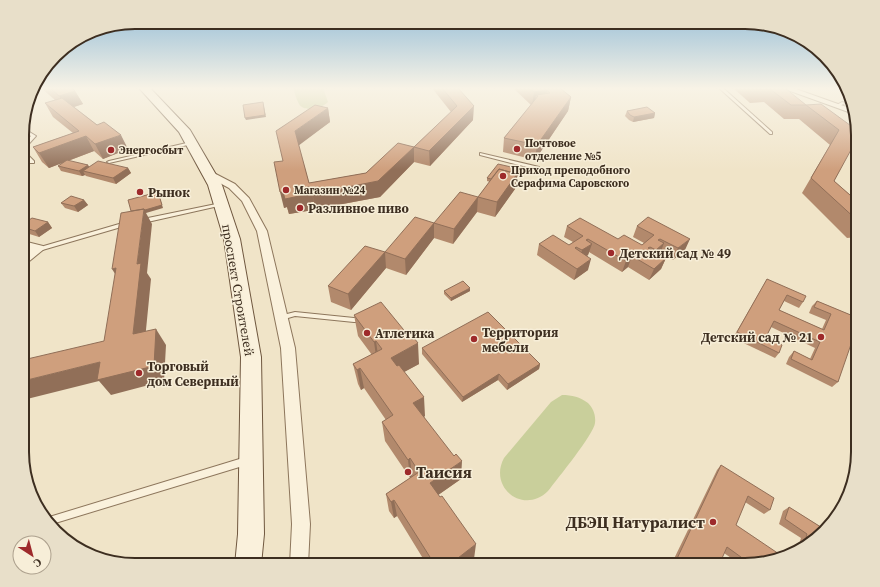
<svg xmlns="http://www.w3.org/2000/svg" width="880" height="587" viewBox="0 0 880 587" font-family="'Source Serif 4',serif">
	<style>
		.green { fill: #c9cf9b }
		.lines { fill: none; stroke-linecap: round; stroke-linejoin: round }
		.lane-casing { stroke: #8d765c; stroke-width: 2 }
		.street-casing { stroke: #8d765c; stroke-width: 2 }
		.secondary-casing { stroke: #6f573f; stroke-width: 2 }
		.lane { fill: #faf1dc; fill-rule: evenodd }
		.street { fill: #faf1dc; fill-rule: evenodd }
		.secondary { fill: #faf1dc; fill-rule: evenodd }
		.wall { fill: #b2896c }
		.shaded-wall { fill: #916f58 }
		.building { fill: #cf9f7d; stroke: #916f58 }
		.poi-dot { fill: #9e2a2b; stroke: #f7eed8; stroke-width: 1.5 }
		.labels { text-anchor: middle; dominant-baseline: central; stroke-width: 3; stroke-linejoin: round; paint-order: stroke }
		.far-poi-label { font-size: 11px; font-weight: bold; fill: #3d2e20; stroke: #f7eed8; text-anchor: start }
		.poi-label { font-size: 13px; font-weight: bold; fill: #3d2e20; stroke: #f7eed8; text-anchor: start }
		.street-label { font-size: 13px; fill: #3d2e20; stroke: #f7eed8 }
		.near-poi-label { font-size: 16px; font-weight: bold; fill: #3d2e20; stroke: #f7eed8; text-anchor: start }
		.rim { fill: none; stroke: #3d2e20; stroke-width: 2 }
	</style>
	<rect width="100%" height="100%" fill="#f0e4c8"/>
	<!-- green -->
	<path class="green" d="M293,88H323L328,102C323,108 304,113 299,104C296,99 295,93 293,88Z
		M562,395C572,395 580,397 588,403C593,408 596,415 595,423C594,434 557,479 548,491C524,515 488,488 504,458L551,402Z"/>
	<g class="lines">
		<defs>
			<path id="lane" d="M719,88H723L772,132V134H770Z
				M842,102L845,103L838,107L835,106Z
				M23,128L36,136L25,148H23V145L31,136L23,131Z
				M191,142L193,143L192,144L109,163L107,162L109,161Z
				M23,152H25L34,161V163H30L23,155Z
				M480,153L539,167V168L537,169H535L480,155Z
				M221,203L223,204V205L143,223L140,221L143,219Z
				M126,222L129,224L128,225L39,251L36,249L37,248Z
				M295,312L354,318H356L357,320L356,322H354L295,316L281,320H279L278,318L279,316Z
				M246,457L249,458L250,461L249,464L246,465L52,524L46,518Z"/>
			<path id="street" d="M782,88H793L852,109L854,114Z
				M208,170L235,184L249,198L267,231L295,348L310,524L308,565H290L292,524L281,348L257,231L242,201L229,188L205,175L203,173L205,171Z
				M23,241L43,246L44,249L27,263L23,264V255L30,250L23,249Z"/>
			<path id="secondary" d="M139,88H150L190,130L222,185L240,239L261,357L264,534L261,565H235L238,534L241,357L224,239L208,185L179,132Z"/>
		</defs>
		<!-- lane casing -->
		<use href="#lane" class="lane-casing"/>
		<!-- street casing -->
		<use href="#street" class="street-casing"/>
		<!-- secondary casing -->
		<use href="#secondary" class="secondary-casing"/>
		<!-- lane -->
		<use href="#lane" class="lane"/>
		<!-- street -->
		<use href="#street" class="street"/>
		<!-- secondary -->
		<use href="#secondary" class="secondary"/>
	</g>
	<!-- wall -->
	<path class="wall" d="M41,88H72L75,91L83,104L74,107L128,149L103,159L94,151L68,161L88,165L89,167L128,168L131,173L116,184L86,176L85,175L82,176L61,171L58,166L64,162L49,168L42,162L33,147L73,133L53,117L45,103L55,100Z
		M432,88H458L473,120L430,166L414,162V147L451,112Z
		M513,88H560L571,97L568,111L535,160L503,152L504,138L531,105Z
		M733,88H769L806,105L858,131L834,181L858,202V237L847,238L802,193L830,145L799,119H784L764,102L750,103Z
		M328,108L330,122L298,145L309,183L366,173L414,147V162L380,197L316,209L314,202H311L313,210L289,214L287,207L284,208L283,161Z
		M627,111L655,113L654,118L633,122L629,120L625,116Z
		M520,169V172L517,177L515,189L495,217L477,212L453,244L434,238L406,275L386,268L351,310L331,302L328,286L478,197L490,182L487,181V178Z
		M84,200L88,205L78,212L65,208L61,203Z
		M48,222L52,228L39,237L23,232V224Z
		M567,226L618,239L642,245L644,243L633,237L637,226L685,250L673,260L661,252L659,254L666,258L661,269L649,280L628,267L622,272L589,252L588,255L587,256L588,270L574,280L537,255L539,244L569,245L573,242L564,237Z
		M767,279L803,302L799,308L784,301L779,310L822,329L826,320L809,313L812,306L817,301L858,318L838,382L832,387L786,364L789,357L794,351L810,359L815,348L771,327L766,337L779,353L775,358L733,338Z
		M444,291H470L451,301L444,294Z
		M354,315L419,364L404,372L425,416L424,417L461,479L438,495L474,559L466,565H427L397,516L394,518L389,511L386,494L410,478L385,441L382,422L386,420L364,388L361,390L358,384L353,364L372,355L358,336Z
		M422,348L540,364L539,369L507,390L498,380L462,402L422,354Z
		M721,465L770,510L764,514L745,502L736,525L752,565H741L724,553L719,565H671L717,470Z
		M789,507L824,529L801,550L797,551L801,538L779,524L783,511Z"/>
	<!-- shaded-wall -->
	<path class="shaded-wall" d="M547,90L545,104L536,95L535,105L532,106L534,92Z
		M75,91L83,104L67,109L59,96Z
		M571,97L568,111L535,160L537,145Z
		M263,102L266,117L246,120L245,118Z
		M474,106L473,120L430,166L429,151Z
		M328,108L330,122L298,146L295,131Z
		M655,113L654,118L633,122L634,117Z
		M121,135L128,149L103,159L95,144Z
		M86,136L94,151L49,168L39,153Z
		M414,147V162L380,197L316,209L312,194L378,181Z
		M88,165L91,170L83,171L85,175L82,176L79,171Z
		M128,168L131,173L116,184L113,178Z
		M520,169V172L517,177L515,189L495,217L497,202Z
		M310,187L314,202H311L313,210L289,214L287,207L284,208L280,192Z
		M158,192L163,208L146,213L152,224L147,273L151,279L144,350L133,334L137,264L144,209Z
		M478,197L477,212L453,244L454,229Z
		M84,200L88,205L78,212L74,206Z
		M48,222L52,228L39,237L35,231Z
		M434,223V238L406,275L405,259Z
		M588,239L586,248L592,244L588,255L579,261L582,250L586,240Z
		M690,239L685,250L673,260L678,248Z
		M664,243L660,254L651,261L656,250Z
		M385,252L386,268L351,310L348,294Z
		M632,256L628,267L622,272L626,261Z
		M666,258L661,269L649,280L654,269Z
		M591,259L588,270L574,280L577,269Z
		M116,268L122,285L112,269Z
		M470,288V291L451,301V298Z
		M156,329L166,345L164,381L111,395L99,381L23,400V381L100,362Z
		M376,341L379,362L377,363L374,342Z
		M418,343L419,364L393,378L391,358Z
		M540,364L539,369L507,390L508,384Z
		M360,368L364,388L361,390L357,370Z
		M499,374L498,380L462,402L463,397Z
		M424,397L425,416L415,423L413,403Z
		M410,458L412,476L410,478L408,460Z
		M462,461L461,479L431,500L430,483Z
		M394,500L397,516L394,518L391,502Z
		M476,544L474,559L466,565H449Z"/>
	<!-- building -->
	<path class="building" d="M50,88H72L75,91L59,96Z
		M442,88H458L474,106L429,151L414,147L457,106Z
		M529,88H560L571,97L537,145L504,138L538,96L536,95L550,93L547,90L534,92Z
		M755,88H769L770,89L785,88L806,105H791L770,89H756Z
		M62,98L97,125L104,122L121,135L95,144L86,136L39,153L33,147L79,131L45,103Z
		M263,102L265,115L245,118L243,105Z
		M821,104L858,131V137L834,181L858,202V221L811,178L839,130L806,105Z
		M315,105L328,108L295,131L309,183L366,173L398,143L414,147L378,181L312,194L310,187H307L309,194L285,199L283,192H280L274,162L283,161L276,131Z
		M647,107L655,113L634,117L630,115L627,111Z
		M67,160L88,165L79,171L58,166Z
		M98,161L128,168L113,178L83,171Z
		M498,164L520,169L517,174L499,169L491,179L487,178Z
		M499,169L517,174L497,202L478,197Z
		M158,192L162,205L145,210L144,209L131,211L128,200Z
		M460,192L478,197L454,229L434,223Z
		M71,196L84,200L74,206L61,203Z
		M144,209L137,264L141,263L133,334L156,329L154,366L97,380L100,362L23,381V360L104,341L116,268L112,269L121,213Z
		M415,217L434,223L405,259L385,252Z
		M648,217L690,239L678,248L660,239L658,240L664,243L656,250L650,247L648,248L666,258L654,269L632,256L626,261L588,239L586,240L592,244L582,250L576,247L575,248L591,259L577,269L539,244L553,235L569,245L583,236L567,226L580,218L618,239L624,235L642,245L654,235L637,226Z
		M32,218L48,222L35,231L23,227V224Z
		M365,246L385,252L348,294L328,286Z
		M767,279L806,296L803,302L787,295L779,310L824,330L831,314L814,307L817,301L858,318V324L838,382L791,359L794,351L812,360L820,342L774,321L766,337L782,345L779,353L737,332Z
		M463,281L470,288L451,298L444,291Z
		M381,302L412,340L414,338L418,343L391,358L397,366L399,365L424,397L413,403L454,456L456,454L462,461L430,483L440,497L442,496L476,544L449,565H435L394,500L391,502L386,494L419,472L410,458L408,460L382,422L393,415L360,368L357,370L353,364L382,349L376,341L374,342L354,315Z
		M488,312L540,364L508,384L499,374L463,397L422,348Z
		M721,465L774,498L770,510L748,496L736,525L782,556L752,565L727,547L719,565H674Z
		M789,507L824,529L803,549L807,534L785,519Z"/>
	<!-- sky -->
	<linearGradient id="sky" x2="0" y2="1"><stop stop-color="#8fbad6"/><stop offset="0.52" stop-color="#f8f3e6"/><stop offset="1" stop-color="#f8f3e6" stop-opacity="0"/></linearGradient>
	<rect width="880" height="170" fill="url(#sky)"/>
	<!-- markers -->
	<g class="poi-dot">
		<circle cx="517" cy="149" r="4"/>
		<circle cx="111" cy="150" r="4"/>
		<circle cx="503" cy="176" r="4"/>
		<circle cx="286" cy="190" r="4"/>
		<circle cx="140" cy="192" r="4"/>
		<circle cx="300" cy="208" r="4"/>
		<circle cx="611" cy="253" r="4"/>
		<circle cx="367" cy="333" r="4"/>
		<circle cx="821" cy="337" r="4"/>
		<circle cx="474" cy="339" r="4"/>
		<circle cx="139" cy="373" r="4"/>
		<circle cx="408" cy="472" r="4"/>
		<circle cx="713" cy="522" r="4"/>
	</g>
	<g class="labels">
		<!-- far-poi labels -->
		<g class="far-poi-label">
			<text x="525" y="143">Почтовое<tspan x="525" dy="13">отделение №5</tspan></text>
			<text x="119" y="150">Энергосбыт</text>
			<text x="511" y="170">Приход преподобного<tspan x="511" dy="13">Серафима Саровского</tspan></text>
			<text x="294" y="190">Магазин №24</text>
		</g>
		<!-- poi labels -->
		<g class="poi-label">
			<text x="148" y="192">Рынок</text>
			<text x="308" y="208">Разливное пиво</text>
			<text x="619" y="253">Детский сад № 49</text>
			<text x="482" y="332">Территория<tspan x="482" dy="15">мебели</tspan></text>
			<text x="375" y="333">Атлетика</text>
			<text x="813" y="337" text-anchor="end">Детский сад № 21</text>
			<text x="147" y="366">Торговый<tspan x="147" dy="15">дом Северный</tspan></text>
		</g>
		<!-- street labels -->
		<g class="street-label">
			<text transform="translate(238 290) rotate(80)">проспект Строителей</text>
		</g>
		<!-- near-poi labels -->
		<g class="near-poi-label">
			<text x="416" y="472">Таисия</text>
			<text x="705" y="522" text-anchor="end">ДБЭЦ Натуралист</text>
		</g>
	</g>
	<!-- crop -->
	<path d="M0 0H880V587H0ZM135 29H745A106 106 0 0 1 851 135V452A106 106 0 0 1 745 558H135A106 106 0 0 1 29 452V135A106 106 0 0 1 135 29Z" fill="#e8dfc9" fill-rule="evenodd"/>
	<path class="rim" d="M135 29H745A106 106 0 0 1 851 135V452A106 106 0 0 1 745 558H135A106 106 0 0 1 29 452V135A106 106 0 0 1 135 29Z"/>
	<!-- north arrow -->
	<g transform="translate(32 555) rotate(144)"><circle r="19" fill="#f7eed8" stroke="#ada18e"/>
	<path d="M0-3L7 15L0 10L-7 15Z" fill="#9e2a2b"/>
	<text y="-6" font-size="11" font-weight="bold" text-anchor="middle" fill="#3d2e20">С</text>
	</g>
</svg>
